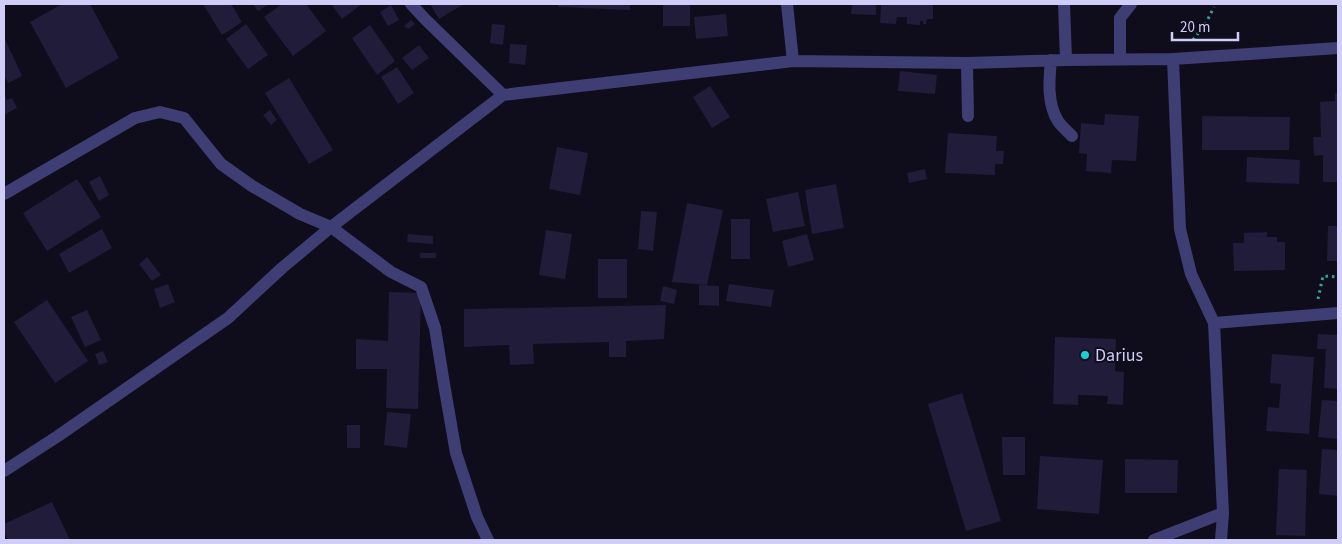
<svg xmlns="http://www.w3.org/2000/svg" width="1342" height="544" viewBox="0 0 1342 544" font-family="'Source Sans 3',sans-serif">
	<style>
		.building { fill: #201c3a }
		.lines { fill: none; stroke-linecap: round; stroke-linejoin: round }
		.path { stroke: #3aa096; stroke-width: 3; stroke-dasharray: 2.5 4; stroke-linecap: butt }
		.minor { stroke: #3e3e75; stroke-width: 12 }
		.poi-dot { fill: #1acdd9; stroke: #0f0d1b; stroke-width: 2 }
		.labels { text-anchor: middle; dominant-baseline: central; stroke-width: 4; stroke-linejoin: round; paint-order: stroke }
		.poi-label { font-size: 18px; fill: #d0cdf9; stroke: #0f0d1b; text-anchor: start }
	</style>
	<rect width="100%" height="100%" fill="#0f0d1b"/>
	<!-- building -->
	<path class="building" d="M62,4H90L119,58L66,88L30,22Z
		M203,4H231L242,22L222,35Z
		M253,4H269L258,11Z
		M282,4H306L326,31L293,56L264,17Z
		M331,4H362L342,19Z
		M430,4H464L439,19Z
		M558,4H630V10L558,7Z
		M663,4H690V26H663Z
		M852,4H876V15L851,14Z
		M881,4H933V19H927L926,24H923V21H920V25L907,24V17H897L896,24L880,23Z
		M391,5L399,20L388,26L380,12Z
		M726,14L728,36L696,39L694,17Z
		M411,20L415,24L408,29L404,26Z
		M246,24L268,55L248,69L226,39Z
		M492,24L505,25L503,45L490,43Z
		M370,25L395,61L377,75L352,38Z
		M4,37L22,76L8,83L4,75Z
		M510,44L527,45L525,65L509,63Z
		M419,45L429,58L412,70L402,58Z
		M397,67L414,93L398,104L381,77Z
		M900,71L937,75L935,94L898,91Z
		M289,78L333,150L309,164L265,93Z
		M710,86L730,117L712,128L693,97Z
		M1335,93H1338V182H1323V155L1314,156L1313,137H1321L1320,102L1335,101Z
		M4,94L7,100L12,98L17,108L4,115Z
		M270,110L277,120L271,125L263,115Z
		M1105,114L1139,116L1136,161L1112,160L1111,173L1086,171L1087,154L1079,153L1081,123L1104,125Z
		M1202,116L1290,117L1289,150H1202Z
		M948,133L997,136L996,151H1004L1003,164H995V175L945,173Z
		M557,147L588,153L580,195L549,189Z
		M1247,157L1300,160L1299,184L1246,182Z
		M925,169L927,179L909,183L907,173Z
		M100,176L109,195L99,201L89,182Z
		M77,179L101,217L47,251L23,213Z
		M836,184L844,228L812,234L805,190Z
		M798,192L805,226L773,232L766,199Z
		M687,203L723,210L707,285L672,282Z
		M641,211L657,212L653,251L638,249Z
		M731,219H750V259H731Z
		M1328,226H1338V261H1327Z
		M102,229L112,248L69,273L59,254Z
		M546,230L572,234L565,279L539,275Z
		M1267,232V237H1277V242H1285V270L1234,271L1233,243H1244V233Z
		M408,234L433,236V244L407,242Z
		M807,234L814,260L788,267L782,241Z
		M420,253H436V258H420Z
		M147,257L161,275L152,281L139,264Z
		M598,259H627V298H598Z
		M168,284L175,302L160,308L154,289Z
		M729,284L774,290L771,307L726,301Z
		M699,285L719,286V306L699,305Z
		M663,286L677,290L674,304L660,301Z
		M389,292L421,293L418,409L386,408L387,369H356V339L388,341Z
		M47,300L88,361L55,383L14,322Z
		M666,305L664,339L626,341V357H609V342L533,344L534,364L510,365L509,345L464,347V309Z
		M87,310L101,340L85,347L71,317Z
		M1318,334L1338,335V389L1324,388L1326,349H1317Z
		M1055,337L1116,339L1115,371L1124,372L1123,405L1107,404L1108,396L1078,395V405L1053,404Z
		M103,351L108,362L99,365L95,354Z
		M1272,354L1314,357L1309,434L1266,431L1268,407L1279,408L1281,384L1270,383Z
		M962,393L1001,521L966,531L928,404Z
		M1322,400L1338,401V439L1318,437Z
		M387,412L411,414L407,448L384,445Z
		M347,425H360V448H347Z
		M1002,437H1025V475H1003Z
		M1322,449L1338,450V496L1319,494Z
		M1040,456L1103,460L1099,514L1037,509Z
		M1125,459L1178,460L1177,493H1125Z
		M1279,469L1307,470L1305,536L1276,535Z
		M52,502L70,540H8L4,532V524Z"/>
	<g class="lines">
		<!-- path -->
		<path class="path" d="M1193,40L1206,23L1214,7
			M1318,299L1323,276L1338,277"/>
		<!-- minor -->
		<path class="minor" d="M411,4L425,19L503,95L793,61L967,63L1066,60L1064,4
			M787,4L793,61
			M1120,59V18L1131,4
			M1173,59L1338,48
			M1051,60C1049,80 1047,104 1058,121C1062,127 1067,131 1072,136
			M1066,60L1173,59L1180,229L1191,274L1214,323L1223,513L1221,540
			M967,63L968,116
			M4,194L135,118L160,112L184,118L221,164L252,186L300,214L331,227L391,272L421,287L435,328L444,384L456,453L477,517L488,540
			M1214,323L1338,313
			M4,471L58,436L228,318L282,268L331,227L503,95
			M1154,540L1223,513"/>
	</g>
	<!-- markers -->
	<circle class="poi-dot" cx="1085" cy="355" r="5"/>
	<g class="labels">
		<!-- poi labels -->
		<g class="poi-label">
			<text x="1095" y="355">Darius</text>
		</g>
	</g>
	<!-- border -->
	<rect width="1342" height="544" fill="none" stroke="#d0cdf9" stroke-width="10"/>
	<!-- scale -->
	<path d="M1172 32v8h66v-8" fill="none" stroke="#d0cdf9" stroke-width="2.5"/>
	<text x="1180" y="32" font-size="15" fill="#d0cdf9" stroke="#0f0d1b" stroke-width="4" paint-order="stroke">20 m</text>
</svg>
